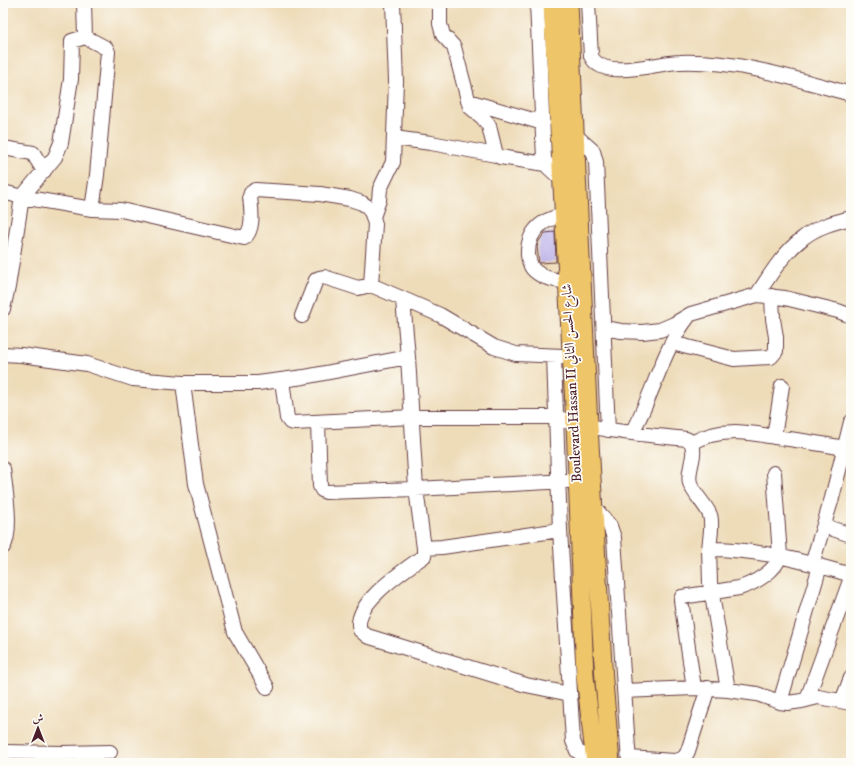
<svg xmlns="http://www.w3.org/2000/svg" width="854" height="766" viewBox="0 0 854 766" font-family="'IM FELL DW Pica',Amiri,serif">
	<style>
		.building { fill: #c3b9ea }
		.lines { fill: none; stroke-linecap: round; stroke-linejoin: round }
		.minor-casing { stroke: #633b40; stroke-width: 16 }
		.major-casing { stroke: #633b40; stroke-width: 19 }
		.minor { stroke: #fff; stroke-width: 14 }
		.major { stroke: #eec569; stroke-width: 17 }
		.labels { text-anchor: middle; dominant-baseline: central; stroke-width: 3.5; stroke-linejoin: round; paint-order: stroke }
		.street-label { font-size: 14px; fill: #4a1f2b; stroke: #fdfcf7 }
	</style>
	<rect width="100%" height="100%" fill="#fdfcf7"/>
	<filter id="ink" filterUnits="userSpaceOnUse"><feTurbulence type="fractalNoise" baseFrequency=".025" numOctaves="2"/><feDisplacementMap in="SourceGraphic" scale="8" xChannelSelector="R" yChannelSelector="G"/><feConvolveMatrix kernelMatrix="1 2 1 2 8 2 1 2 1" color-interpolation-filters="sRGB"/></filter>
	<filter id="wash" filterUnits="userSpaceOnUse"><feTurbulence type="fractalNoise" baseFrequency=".012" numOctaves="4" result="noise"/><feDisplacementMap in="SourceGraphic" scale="16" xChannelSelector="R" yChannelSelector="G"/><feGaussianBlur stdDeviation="0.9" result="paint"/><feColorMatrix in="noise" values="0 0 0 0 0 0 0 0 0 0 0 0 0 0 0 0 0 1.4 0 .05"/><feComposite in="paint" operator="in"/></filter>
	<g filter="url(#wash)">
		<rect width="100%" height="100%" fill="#eedcb9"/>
		<g id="blocks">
			<!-- building -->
			<path class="building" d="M555,232L556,262L539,263L537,247L539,241L545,233Z"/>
		</g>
	</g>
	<g filter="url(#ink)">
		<use href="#blocks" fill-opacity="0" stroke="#633b40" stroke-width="1"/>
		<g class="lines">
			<defs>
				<path id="minor" d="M84,3L85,37
					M440,3V24L443,35L454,47L470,107L483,118L489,126L496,155L500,157L545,164
					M537,3L544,159L548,167L562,180
					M588,3L591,56C603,82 658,62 680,62C738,60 796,79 851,94
					M468,101L543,123
					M575,135L593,151L596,162L608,430
					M394,138L431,143L496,155
					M3,148L33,153L44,171
					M3,192L22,197L55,157L61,143L71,79L72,41L85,37L106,48L108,52L97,175L92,209
					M373,217L379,200L380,189L393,162L396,81L393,3
					M567,282C556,280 544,279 535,271C530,267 529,261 528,255C527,227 548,216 573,214
					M757,295C770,275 783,253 803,238C816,227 835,222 851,218
					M403,300L408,357
					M3,309L8,287L22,197L92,209L121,210L244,238C255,229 251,209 250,196L251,193L255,190L320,194L350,199L362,203L368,207L372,214L375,224L371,285
					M302,316L316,280L319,278L324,277L358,288L371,285L440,315L494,347L516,354L563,356
					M604,328L621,331L642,332L660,330L674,324L691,314L757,295L785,298L838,311L851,316
					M672,343L734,359L771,357L776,351V337L773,319L772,296
					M3,354L21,355L87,364L133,379L183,383H258L304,377L408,357L416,489L424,548L442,547L560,530
					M554,356L560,530L573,741L577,751L594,761
					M282,380L287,418L290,422L294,423L412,417H555C597,431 642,434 686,439L690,441C699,453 686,470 690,483C694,495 705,503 710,515C713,524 710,538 709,549C758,549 804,561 851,575
					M183,383L196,484L235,632L267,687
					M318,422L320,486L322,490L326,492L416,489L567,481
					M632,432C653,396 662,350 688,317
					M774,437L782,386
					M692,443C718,427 746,432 775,437C798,440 822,444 845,448
					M3,469C5,487 13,533 3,547
					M595,508L610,526L614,538L629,763
					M824,526L851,535
					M424,548V556C406,569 351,604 360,630L367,636L526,685L570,694
					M709,549L710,583L728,690
					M812,564L832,498L851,422
					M694,688L681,600L682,597L739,588C753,584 777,571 780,555L774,473
					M624,691L694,688L728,690L757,694L780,702L787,703L802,701L818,697L851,703
					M807,699L851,578
					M842,701L851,678
					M780,702L820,566
					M3,752L63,753L110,752
					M629,758L674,761C682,760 685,758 688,751L708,688"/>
				<path id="major" d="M552,3L575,424L585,676L595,763
					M569,3L589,426L604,681L611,763"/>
			</defs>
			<!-- minor casing -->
			<use href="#minor" class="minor-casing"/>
			<!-- major casing -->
			<use href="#major" class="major-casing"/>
			<!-- minor -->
			<use href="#minor" class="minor"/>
			<!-- major -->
			<use href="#major" class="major"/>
		</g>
	</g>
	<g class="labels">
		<!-- street labels -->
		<g class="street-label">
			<text transform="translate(572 383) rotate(-93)">Boulevard Hassan II شارع الحسن الثاني</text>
		</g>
	</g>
	<!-- margin -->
	<rect width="854" height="766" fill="none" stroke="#fdfcf7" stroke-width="16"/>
	<!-- north arrow -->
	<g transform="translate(38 728)" stroke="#fdfcf7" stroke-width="3" paint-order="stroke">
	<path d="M0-3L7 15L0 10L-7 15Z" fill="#4a1f2b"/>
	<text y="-6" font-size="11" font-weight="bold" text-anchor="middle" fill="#4a1f2b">ش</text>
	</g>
</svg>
